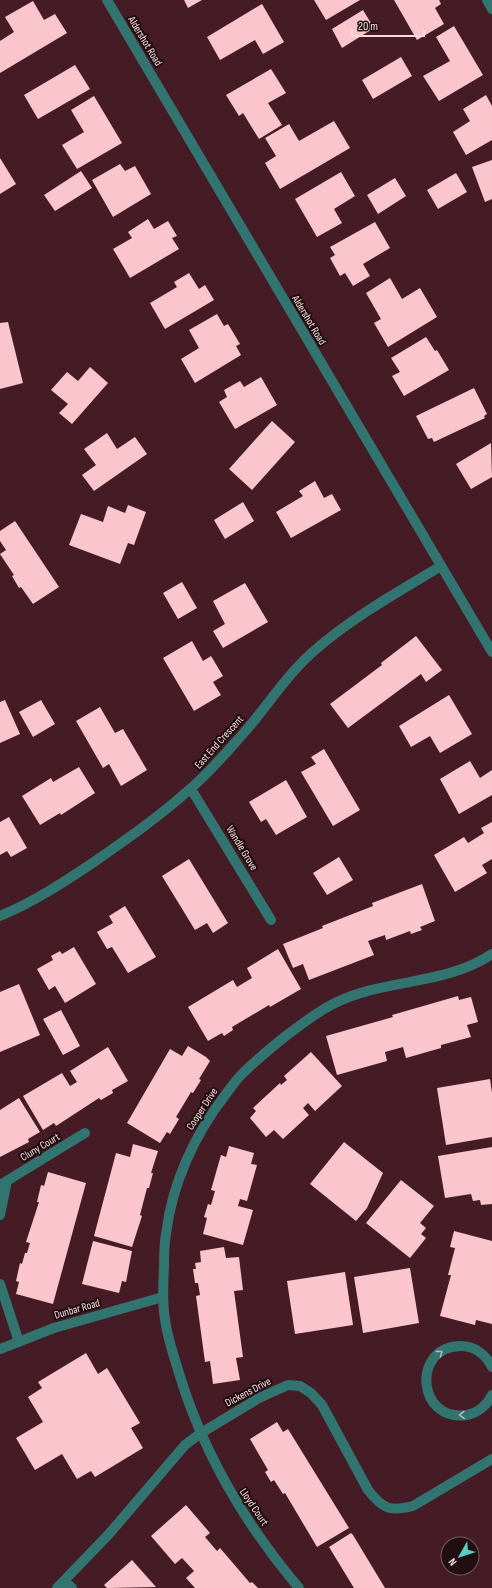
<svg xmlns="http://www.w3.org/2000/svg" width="492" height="1588" viewBox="0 0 492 1588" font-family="'Sofia Sans Condensed',sans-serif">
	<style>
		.building { fill: #fac5cd }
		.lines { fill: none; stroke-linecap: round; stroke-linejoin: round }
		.minor { stroke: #317470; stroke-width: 10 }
		.oneway { stroke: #b2b7b8 }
		.labels { text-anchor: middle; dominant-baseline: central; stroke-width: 4; stroke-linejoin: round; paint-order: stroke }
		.street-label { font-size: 11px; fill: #f8dbdf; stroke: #200e11 }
	</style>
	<rect width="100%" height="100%" fill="#451c25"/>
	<!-- building -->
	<path class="building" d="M184,0H202L188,8Z
		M314,0H360L326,20Z
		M394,0H439L441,4L435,8L444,24L417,40Z
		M33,1L44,20L55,14L67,33L0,73V41L14,32L5,17Z
		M262,4L284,42L263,54L255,40L220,60L207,37Z
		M363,10L374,28L342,48L332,29Z
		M454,26L483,75L439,101L423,76L450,61L436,37Z
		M401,57L412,76L373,99L362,80Z
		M75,65L90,89L38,119L24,95Z
		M271,69L286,93L268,103L282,125L259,139L243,113L239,116L226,95Z
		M486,95L492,106V140L466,155L453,132L470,121L463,109Z
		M94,96L122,143L77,169L62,145L84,132L71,110Z
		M334,121L350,148L280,189L265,163L276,156L265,138L289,124L299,141Z
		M0,158L16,184L0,194Z
		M492,160V199L485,202L472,167Z
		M120,164L125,171L135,166L151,194L113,217L92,180Z
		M81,171L92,188L55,211L44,195Z
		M341,172L355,196L334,209L342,223L317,237L295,199Z
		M456,173L467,192L438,209L427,190Z
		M395,178L406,196L378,214L367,195Z
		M148,219L154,229L168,221L177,236L172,238L179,249L130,278L113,249L132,238L128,232Z
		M375,222L390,248L363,264L370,276L353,286L345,273L340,276L330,258L335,255L330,247Z
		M189,273L199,289L205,285L214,300L165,329L150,303L177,287L174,282Z
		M390,278L402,299L420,288L437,317L388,347L374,323L381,319L366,293Z
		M217,314L224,326L228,324L240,344L236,346L241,355L195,383L181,359L199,348L189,330Z
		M8,322L23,383L0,389V323Z
		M426,337L435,351L437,350L449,370L404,396L392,376L400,372L391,358Z
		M90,367L108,383L72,424L59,413L68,404L51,390L67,372L78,381Z
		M261,377L277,405L235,429L219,402L227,397L224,390L240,381L244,387Z
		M474,388L487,414L484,416L485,418L434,442L432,438L428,439L416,416Z
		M272,421L295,442L252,490L229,469Z
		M107,433L117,449L135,437L147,454L94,491L82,475L96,465L84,449Z
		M491,443L492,477L471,489L456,464Z
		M315,481L324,498L332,494L341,510L291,538L276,512L303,496L299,491Z
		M243,502L254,521L225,539L214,520Z
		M128,505L146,512L134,545L128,543L120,564L69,545L81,514L103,522L108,506L125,513Z
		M15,521L59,587L33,604L21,587L19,588L12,576L14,575L0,554L6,550L0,541V531Z
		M182,582L197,608L178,619L163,593Z
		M245,583L268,622L223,648L213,631L225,624L213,601Z
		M416,636L442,670L426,682L421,674L348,728L330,704L382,665L381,663Z
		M192,641L203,661L211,656L223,676L213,682L221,695L194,711L163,658Z
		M449,695L472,734L440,753L430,736L411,747L399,726Z
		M5,700L20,734L0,743V702Z
		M41,700L55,724L33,737L19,712Z
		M100,707L115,733L123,729L147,770L121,786L109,764L103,768L76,721Z
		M324,749L360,810L333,826L301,772L316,764L311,757Z
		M470,761L480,778L492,770V795L459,814L440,779Z
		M79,767L95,793L61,815L60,813L40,825L22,796L51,778L53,782Z
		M286,780L307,817L276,835L266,819L261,822L249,802Z
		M9,817L27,848L11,857L7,851L0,855V822Z
		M492,822V859L482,865L487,873L455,892L434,855L464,837L468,843L484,833L481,828Z
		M339,857L353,880L327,895L313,873Z
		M189,859L228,923L213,933L207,923L195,930L162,876Z
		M422,884L435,921L420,927L422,930L411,934L410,931L386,940L385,935L368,941L374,955L309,980L303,964L293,968L283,944L323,928L322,926L373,906L372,903Z
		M125,906L156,957L128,973L112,947L107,949L97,932L113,923L109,916Z
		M74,947L96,984L65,1003L55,986L49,990L37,969L53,960L51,956L60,951L62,954Z
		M278,949L301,989L270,1007L269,1005L232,1027L233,1030L224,1036L222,1033L208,1041L188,1007L233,980L237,987L252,978L247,968Z
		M19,984L40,1035L0,1052V992Z
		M458,996L459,1000L471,997L478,1022L467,1025L471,1037L441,1045V1048L406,1058L403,1047L385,1052L387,1061L337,1075L326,1036L393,1017L392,1015Z
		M61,1010L80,1046L63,1055L43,1019Z
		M188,1046L206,1057L210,1061L199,1079L201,1080L193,1093L191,1092L176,1117L179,1119L170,1134L167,1132L160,1143L127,1123L170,1049L182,1056Z
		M108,1047L128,1081L112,1090L113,1093L101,1100L99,1098L56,1126L54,1123L43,1130L23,1096L62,1073L70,1086L77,1082L70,1071Z
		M311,1052L342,1086L315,1111L308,1103L303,1108L309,1115L283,1139L274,1130L266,1137L250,1118L256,1111L253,1108L280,1083L281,1085L287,1080L284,1076Z
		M490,1079L492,1093V1137L446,1145L437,1088Z
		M19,1098L40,1132L28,1139L29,1142L0,1157V1110Z
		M344,1142L383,1173L367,1208L356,1221L310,1184Z
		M133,1144L158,1151L151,1173H153L149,1188H147L140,1215L142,1216L132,1247L94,1236L116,1153L130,1157Z
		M229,1146L254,1153L251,1164L257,1165L247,1201L240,1199L238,1206L253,1210L243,1245L203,1234L207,1218L204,1217L208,1204L211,1205L215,1191L211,1190L221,1155L226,1157Z
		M492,1147V1204L481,1205L480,1200L473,1201L471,1194L445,1198L438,1156Z
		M48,1172L86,1183L53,1304L16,1294L19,1282L16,1281L20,1263L22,1264L25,1253H27L30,1243L26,1242L39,1202H37L41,1185L44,1186Z
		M401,1180L434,1206L420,1223L426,1228L421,1234L426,1238L410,1258L366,1223Z
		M454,1231L492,1241V1324L476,1320L475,1325L440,1316L451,1275H448L455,1248L450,1247Z
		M93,1241L132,1251L126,1282L122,1281L119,1293L82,1284Z
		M224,1247L226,1258L239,1257L243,1290L234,1291L243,1357L236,1358L240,1380L213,1384L210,1361L205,1362L196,1296L200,1295L198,1283H195L193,1269H196L195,1263L201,1262L200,1251Z
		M410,1268L419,1323L363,1333L354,1277Z
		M345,1272L353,1325L295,1334L287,1281Z
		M86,1353L98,1374L107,1368L140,1423L131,1428L143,1448L95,1477L91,1471L77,1479L62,1454L35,1470L16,1438L43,1422L28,1397L42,1388L38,1382Z
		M277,1422L283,1432L288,1429L349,1528L317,1547L285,1493L283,1494L274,1480L271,1482L265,1472L268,1470L250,1439Z
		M186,1505L210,1533L205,1537L217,1551L220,1548L250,1583L252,1582L258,1588H195L186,1578L194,1571L182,1558L175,1564L151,1536Z
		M351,1533L353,1535L385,1588H354L329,1547Z
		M132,1560L156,1587L107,1588L104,1585Z"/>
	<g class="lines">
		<!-- minor -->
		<path class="minor" d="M107,0L492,652
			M487,0L492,9
			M191,789L271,920
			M0,916C34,902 64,882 94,862C127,839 160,816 190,789C209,773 226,753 242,735C267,707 287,674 315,650C353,617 398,592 441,566
			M0,1185L85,1133
			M0,1215L7,1181
			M0,1284L19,1342
			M0,1349L54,1328L163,1297
			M492,1367C486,1355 475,1346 461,1346C411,1346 417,1423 467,1415C478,1413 487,1405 492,1395
			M65,1581L72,1588
			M57,1588L109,1534L185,1445L201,1433L259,1398L288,1385L300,1386L311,1393L322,1405L368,1490C383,1509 390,1512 413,1506L492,1459
			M299,1588C245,1524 203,1453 179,1373C174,1356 167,1337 165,1319C162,1302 163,1285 164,1268C164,1257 164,1245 166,1234C172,1183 195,1134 226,1094C231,1087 236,1080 242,1074C256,1060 272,1047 287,1035C302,1024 317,1012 333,1004C383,978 445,986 492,954"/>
	</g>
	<!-- one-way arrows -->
	<defs><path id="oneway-chevron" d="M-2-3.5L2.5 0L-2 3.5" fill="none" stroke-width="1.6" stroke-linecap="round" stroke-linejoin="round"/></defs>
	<g class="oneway">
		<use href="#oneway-chevron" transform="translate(440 1353) rotate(-36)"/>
		<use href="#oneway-chevron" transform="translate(462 1415) rotate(178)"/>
	</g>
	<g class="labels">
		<!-- street labels -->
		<g class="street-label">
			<text transform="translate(145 41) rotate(59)">Aldershot Road</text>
			<text transform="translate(309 320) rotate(59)">Aldershot Road</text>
			<text transform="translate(219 742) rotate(-48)">East End Crescent</text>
			<text transform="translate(242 848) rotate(59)">Wandle Grove</text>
			<text transform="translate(202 1109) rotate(-57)">Cooper Drive</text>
			<text transform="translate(40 1147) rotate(-31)">Cluny Court</text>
			<text transform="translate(77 1309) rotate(-16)">Dunbar Road</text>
			<text transform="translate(248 1392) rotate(-28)">Dickens Drive</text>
			<text transform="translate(254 1507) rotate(56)">Lloyd Court</text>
		</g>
	</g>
	<!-- north arrow -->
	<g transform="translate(460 1556) rotate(231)"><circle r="19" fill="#200e11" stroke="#766063"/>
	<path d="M0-3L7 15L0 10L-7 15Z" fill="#55cec6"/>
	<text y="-6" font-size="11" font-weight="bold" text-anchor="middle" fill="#f8dbdf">N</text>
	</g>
	<!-- scale -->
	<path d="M352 30v6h72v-6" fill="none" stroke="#f8dbdf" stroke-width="2"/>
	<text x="358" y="30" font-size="12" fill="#f8dbdf" stroke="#200e11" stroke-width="3" paint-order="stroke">20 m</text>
</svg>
